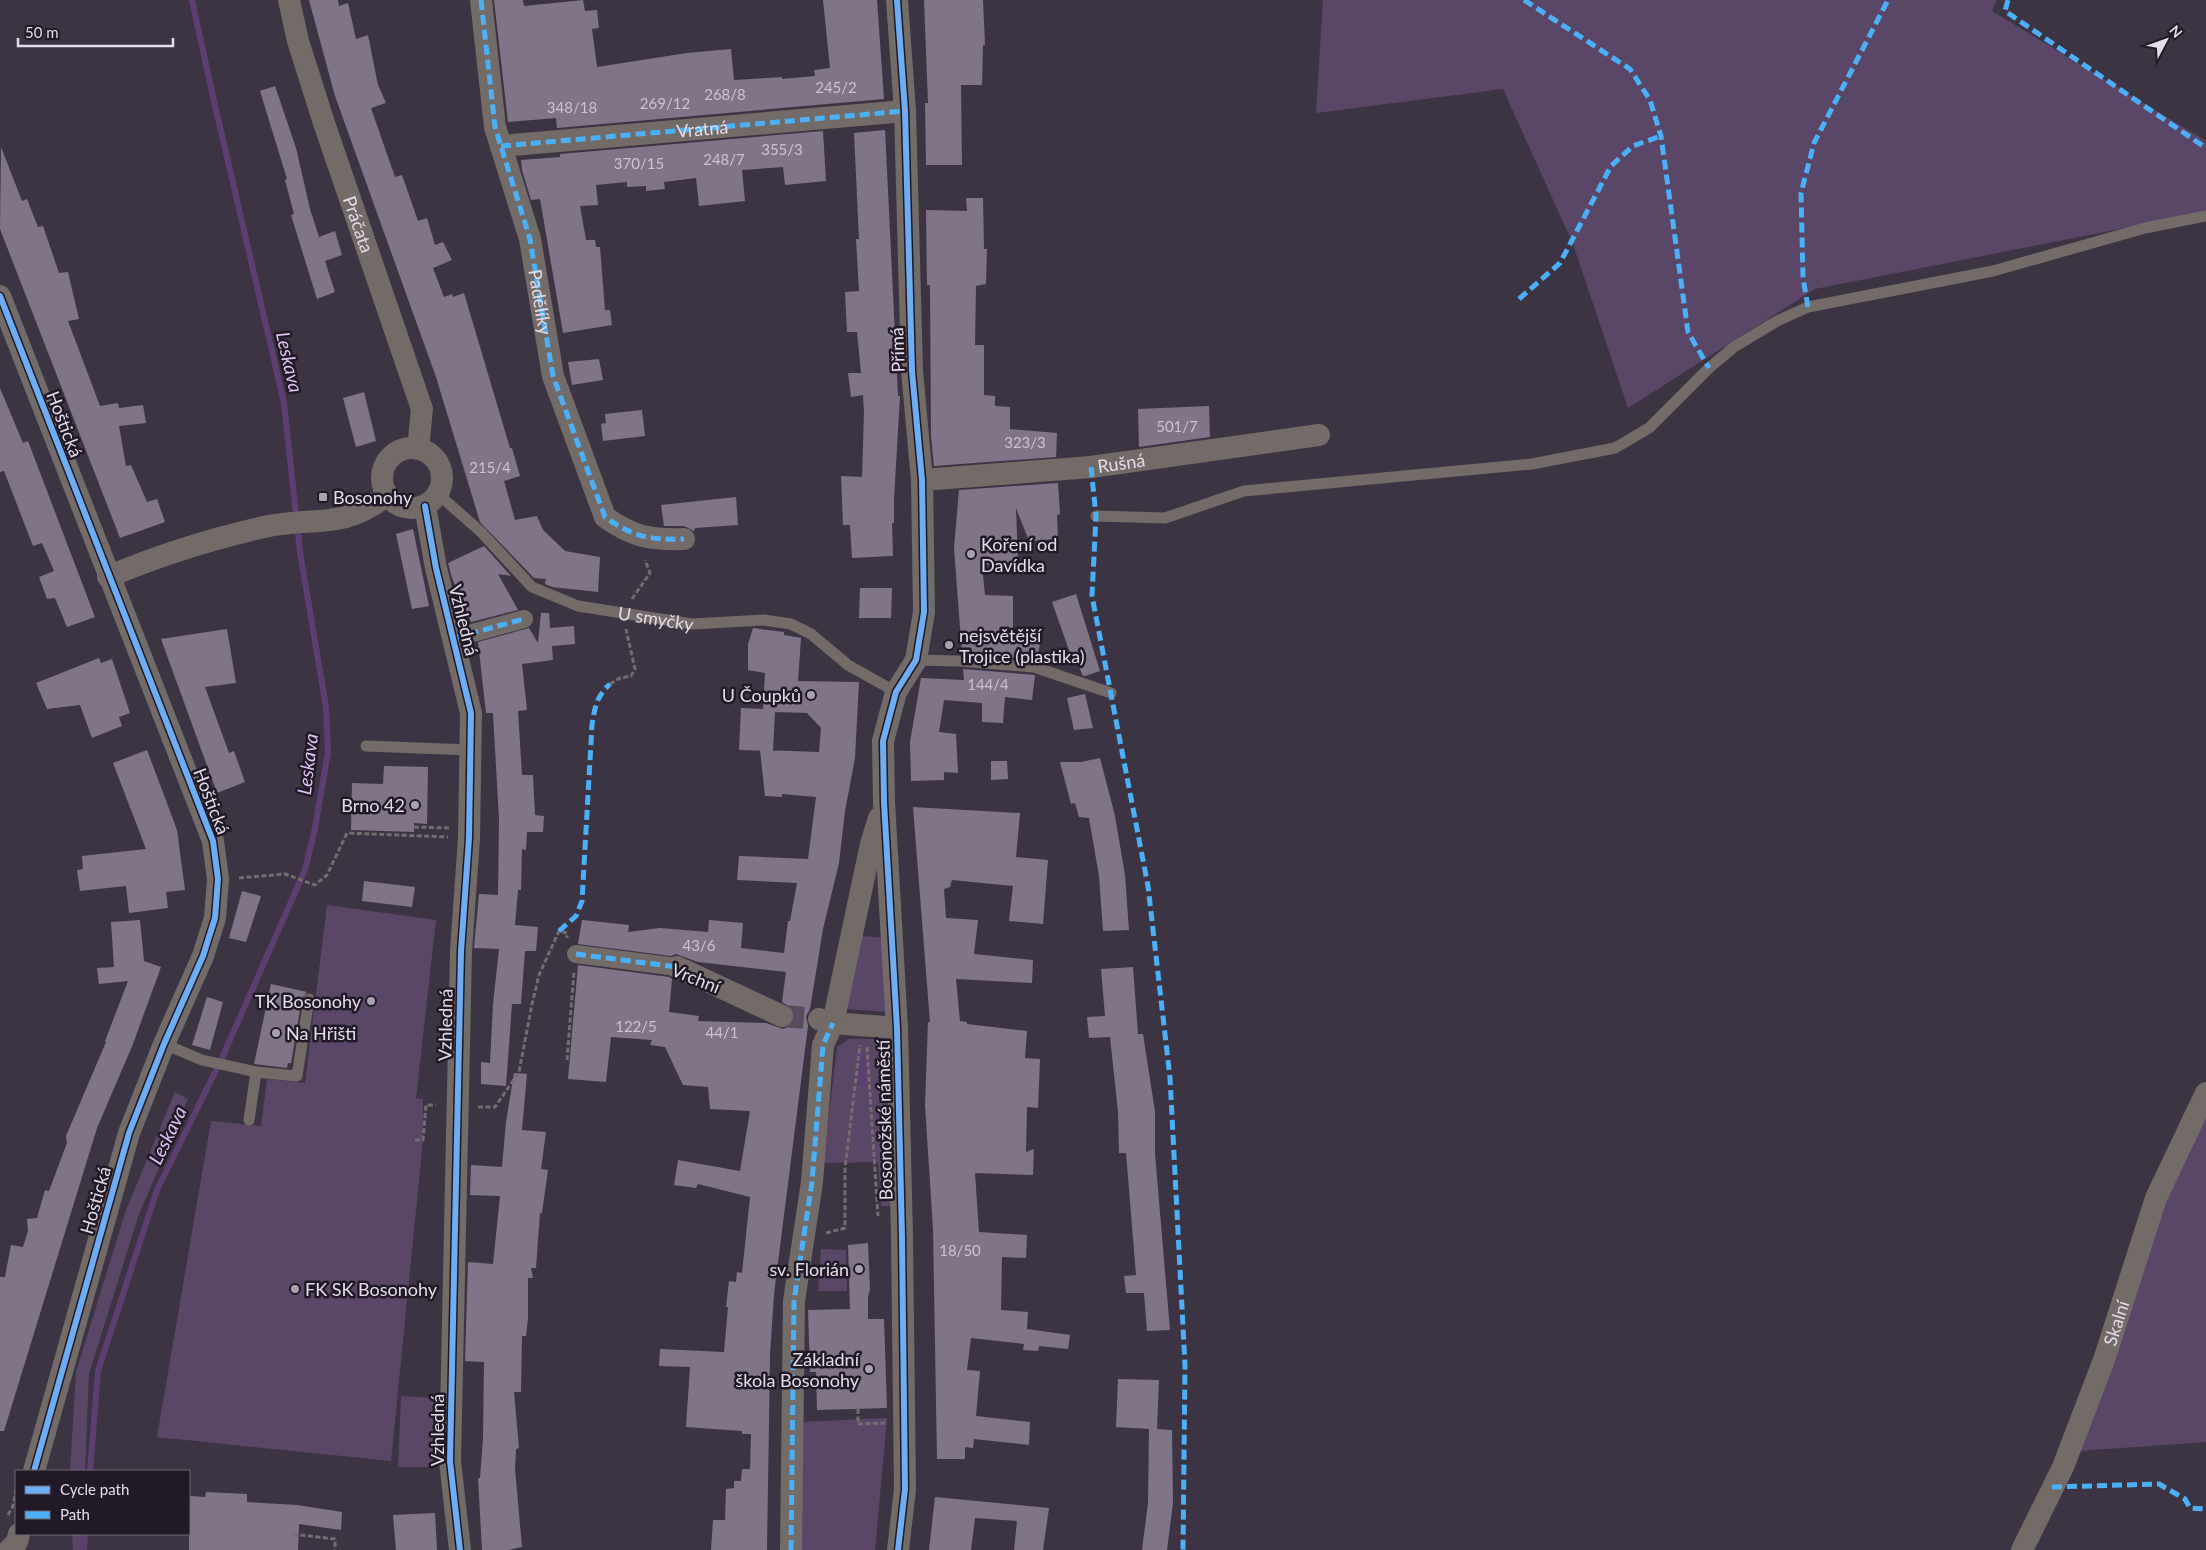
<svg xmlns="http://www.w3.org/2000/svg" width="2206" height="1550" viewBox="0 0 2206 1550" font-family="Lato,sans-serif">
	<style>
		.green { fill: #5a4768 }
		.water { fill: #5d3e71 }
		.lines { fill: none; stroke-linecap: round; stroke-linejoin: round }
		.stream { stroke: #5d3e71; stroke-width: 6 }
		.building { fill: #807588 }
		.minor-tunnel { stroke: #564d5c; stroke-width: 22; stroke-dasharray: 22 11; stroke-linecap: butt }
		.path { stroke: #746d70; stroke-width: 3; stroke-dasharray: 5 2.5; stroke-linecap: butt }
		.service { stroke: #736b67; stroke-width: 11 }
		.pedestrian { stroke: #736b67; stroke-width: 18 }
		.minor { stroke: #736b67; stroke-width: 22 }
		.quiet { stroke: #4cb0f7; stroke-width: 5; stroke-dasharray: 10 5; stroke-linecap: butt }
		.cycleway-casing { stroke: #211a26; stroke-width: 9 }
		.cycleway { stroke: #6dadf4; stroke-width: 6 }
		.poi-dot { fill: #aaa1b0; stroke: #211a26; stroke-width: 2 }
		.labels { text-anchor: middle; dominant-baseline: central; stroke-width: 5; stroke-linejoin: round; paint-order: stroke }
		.number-label { font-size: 15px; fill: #cbc2d2 }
		.street-label { font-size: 18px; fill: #e4dbeb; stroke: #211a26 }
		.poi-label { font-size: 18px; fill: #e4dbeb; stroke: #211a26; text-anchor: start }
		.water-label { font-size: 19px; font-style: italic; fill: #dec1f3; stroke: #211a26 }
	</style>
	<rect width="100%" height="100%" fill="#3d3443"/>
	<!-- green -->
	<path class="green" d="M1323,0H1997L1992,11L2206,141V212L1815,289L1628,408L1573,244L1503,89L1316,113Z
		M327,905L436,920L416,1098L423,1099V1140L391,1461L157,1437L211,1121L261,1126L267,1079L305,1083Z
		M862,936L885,938L888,1012L845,1009Z
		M849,1039H875L885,1049L892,1206H881L878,1162L823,1163L837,1047Z
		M175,1092L188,1099L138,1217L89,1374L85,1471H70L76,1372L126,1210Z
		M2206,1114V1442L2078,1451L2161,1210Z
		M821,1249L846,1250L847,1291H818Z
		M401,1396L435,1398L433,1467H398Z
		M887,1418L875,1550H801L802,1422Z
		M72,1534H83L82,1550H73Z"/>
	<!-- water -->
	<path class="water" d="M861,1051H866L868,1086L858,1085Z"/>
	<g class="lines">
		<!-- stream -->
		<path class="stream" d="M90,1471L98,1371L157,1190L222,1058L305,870L315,828L328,752L326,707L300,552L284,403L214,101L192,0
			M84,1550L85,1534"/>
	</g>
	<!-- building -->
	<path class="building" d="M309,0H338L339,6L348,3L356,39L368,35L378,85L386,103L371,108L395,177L402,175L418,221L427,218L435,245L443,242L452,260L433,268L444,297L452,294L453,297L464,293L510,448H512L520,476L504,481L515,520L537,516L543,530L565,551L600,557L598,592L552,587L545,584L546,579L534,578L480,522L436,377L335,96Z
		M494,0H523L524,6L583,0L585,11L597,10L599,28L592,29L597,67L687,53L731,49L734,80L782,77V79L815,76L814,70L830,68L823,0H877L884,99L557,128L556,118L508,122Z
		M924,0H983L985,45H983L982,85H961L962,165H926L925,103H928Z
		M275,86L296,148L310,209L319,237L335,231L342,255L325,261L335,292L317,299L291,215L294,214L285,180L287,179L260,91Z
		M885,130L898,396H900L894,499V523H892L893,556L852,558L850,525H843L841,476L862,477L864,413L863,395L851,397L848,373H861L857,332H847L845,292L859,291L856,239H859L854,133Z
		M823,131L826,181L785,185L783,167L742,170L745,201L699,206L696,178L664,182L665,189L646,191V186L627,187V182L596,185L598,205L580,206L586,240H595L596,247H600L605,310H610L612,325L563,333L540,199L531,200L522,170L521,160L560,157V154Z
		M1,147L22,201L27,199L38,227L43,226L59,273L68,272L79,319L68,321L100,406L118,403L119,408L143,405L146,423L119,426L126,466L131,465L147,502L157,499L165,522L120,538L0,229Z
		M966,198H983L984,249H987L986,284L976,286L975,345H984V395L995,396V406L1010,407V429L1057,433L1056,457L934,466L931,436L930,285H927L926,210L967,211Z
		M599,359L603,380L572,385L568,362Z
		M0,388L23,443L28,441L95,617L67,627L55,598L47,599L39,577L54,571L42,543L33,546L4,471L0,472Z
		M364,392L376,441L356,447L343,398Z
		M1209,406L1210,437L1139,447L1138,409Z
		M642,410L645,436L603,441L601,424L606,423L605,414Z
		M1058,483L1060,514L1057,515L1058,539L1029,541L1016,508L1018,563L982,565L985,595L1013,596V639L1024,640V645L1040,643L1037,660L962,654L954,548L959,490Z
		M736,497L738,525L695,528L694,531L684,526H664L661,505Z
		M413,529L429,606L412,609L396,534Z
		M484,546L511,576L498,574L518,610L471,622L452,578L448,563Z
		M860,588H892L891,618H859Z
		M1076,594L1100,671L1085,676L1082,675L1075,652L1070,653L1052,602Z
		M541,613H549L550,628L574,626L575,644L552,646L553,660L522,664L527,710L518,711L522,775H533L535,815L544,816L543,832H527L526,850L522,849L521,890H518L515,925L538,927L536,951H525L521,1004H512L506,1086L481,1084V1062L490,1063L493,1004L499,949L474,948L479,894L498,895L499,819L493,713H486L478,642L529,628L538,643Z
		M753,628L784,632V635L801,638L798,681L859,682L855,758L845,811L839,863L823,929L810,1009L806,1016L808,1026L774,1294L770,1355L767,1550H711L713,1520H725L726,1489L734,1488V1481H741L742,1469H750L751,1434H742V1431L686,1427L690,1367L659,1366L660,1349L724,1352L728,1307H726L729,1281L736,1282L737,1272L742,1273L750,1197L698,1184L696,1188L674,1185L678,1160L740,1171L750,1111L710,1109L708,1087L683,1085L665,1047L650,1045L652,1040L611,1037L606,1082L568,1079L578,965L669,977L672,979L669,1012L699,1016L698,1021L766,1023L783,1029L790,1026L794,1021L793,1009L782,1002L786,972L698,962L676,954L671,956L578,944L582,920L629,925L628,932L660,928L708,932L709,920L743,923L741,948L784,953L788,921H790L797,883L737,880L739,856L808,859L816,797L782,794V797L765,796L760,750L819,752L821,728L807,713L775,712L773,751L739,750L741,708L763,709L765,673L748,670V644Z
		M227,629L236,683L205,687L229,753L234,751L245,782L217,793L161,639Z
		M99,658L101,663L112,659L130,713L119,717L122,726L92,738L80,705L47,709L36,683Z
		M963,669L1035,675L1032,700L1005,697L1003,723L982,722V703L944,700L939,732L956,734L958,773L944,772V780L911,781L910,742L921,678L964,680Z
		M1085,694L1093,728L1074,730L1067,698Z
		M147,750L177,830L185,890L166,892L168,908L129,913L126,886L80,891L77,870L83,869L82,856L146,849L113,763Z
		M1100,758L1115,816L1125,875L1129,930L1103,931L1099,876L1089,818L1079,817L1075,803L1071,804L1060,762H1081Z
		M991,761H1007L1008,779L991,780Z
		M384,766L428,767L427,824L414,823V832L351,830L352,783L383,784Z
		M913,807L1020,813L1016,857L1048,860L1043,924L1009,921L1013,886L952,880L950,887L944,889L946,918L978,920L974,954L1033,960L1032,983L956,979L960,1021L967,1022V1024L1027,1031L1025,1058L1040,1059L1038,1108L1027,1107L1026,1152L1034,1149L1033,1175L975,1173L979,1232L1027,1235L1026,1258L1002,1257L1001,1310L1028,1312L1027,1329L1070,1335L1068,1349L1039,1346L1038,1351L1023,1350L1024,1344L971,1338L967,1370L980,1371L976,1416L1030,1422L1029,1445L974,1439L973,1448L965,1447V1459H937L933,1229L925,1105L928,1022H930Z
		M364,881L415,887L412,907L362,901Z
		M242,891L261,896L246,942L229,938Z
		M140,920L144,961L161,967L133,1044L97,1128L4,1431H0V1277H5L11,1245L23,1247L28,1231L27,1219L37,1218L45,1190L49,1191L67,1143L66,1136L106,1042L105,1041L128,981L99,984L97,968L114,967L111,922Z
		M1133,967L1138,1034H1143L1155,1112V1154L1170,1330L1147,1331L1144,1293H1126L1124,1276L1136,1275L1126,1153H1119L1118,1112L1110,1037L1089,1038L1087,1017L1105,1016L1101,969Z
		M271,984L307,992L302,998L291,1063H288L287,1068L254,1064Z
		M207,997L223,1002L210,1050L192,1045Z
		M514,1073L527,1074L522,1130L546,1132L541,1169L548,1170L542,1213H540L536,1268H531L533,1278H528V1319L526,1336H522L521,1392H514L519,1448L516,1449L515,1469L522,1547L508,1550H482L478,1478H480L483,1438L484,1362L465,1361L468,1262L493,1264L500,1196L470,1195L471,1165L502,1167L506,1122Z
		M868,1243L870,1289L868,1297V1319H884L887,1408L817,1410L816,1372H810L808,1310L850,1309L848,1245Z
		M1118,1379L1159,1380L1157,1429L1172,1430L1173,1503L1167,1550H1142L1148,1503L1149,1429L1116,1427Z
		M206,1492L247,1494V1502L297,1505L342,1512L341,1530L299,1524L298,1550H189V1496L205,1497Z
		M935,1497L1049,1508L1043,1550H1014L1017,1521L975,1518L971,1550H929Z
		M435,1513L437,1550H396L393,1515Z"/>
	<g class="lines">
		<!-- minor-tunnel -->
		<path class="minor-tunnel" d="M782,1016L818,1019"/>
		<!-- path -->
		<path class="path" d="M632,599L650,573L645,560
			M610,684L620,678L631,676L635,669L626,629
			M414,827L449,828
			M239,878L285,874L315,885L327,875L347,833L448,837
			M867,1047L878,1216
			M567,1060L574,971
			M478,1107H495L519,1072L532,1004L539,975L559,931L567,933V938
			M415,1140H423L426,1105H436
			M826,1233L845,1228V1168L860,1045
			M858,1409V1424L885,1423
			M8,1515L13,1506L16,1490
			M293,1534L335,1539V1550"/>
		<!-- service -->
		<g class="service">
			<path id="s1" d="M438,494L481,532L532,587L578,606L692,624L764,620L791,624L811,634L848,665L896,692"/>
			<path d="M1096,516L1165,518L1244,491L1532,464L1615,448L1649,428L1709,368L1734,347L1777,321L1808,307L1993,271L2145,228L2206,216"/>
			<path d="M916,660L958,661L1034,667L1111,693"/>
			<path d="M366,746L470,750"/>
			<path d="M164,1044L202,1060L256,1072L249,1120"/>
			<path d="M256,1072L297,1076L309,999"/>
		</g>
		<!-- pedestrian -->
		<path class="pedestrian" d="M454,638L524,619
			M576,954L677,967"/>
		<!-- minor -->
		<g class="minor">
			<path id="s2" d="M289,0L298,41L324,123L422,409L418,449"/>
			<path d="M481,0L495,127L530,239L553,376L605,517C633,537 650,540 684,539"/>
			<path d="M897,0L905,111L912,371L922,480L924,612L916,660L896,692L883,741L884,802L897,1028L902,1237L905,1489L898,1550"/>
			<path d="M501,146L905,111"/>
			<path d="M0,296L213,841L218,879L215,918L203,956L164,1044L129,1133L34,1471"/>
			<circle cx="412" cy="478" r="30"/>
			<path id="s3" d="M922,480L1091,467L1319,435"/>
			<path d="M425,506L436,568L471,713L469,838L461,951L450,1461L460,1550"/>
			<path d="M108,577C159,555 211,539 264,527C313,516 343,531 387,495"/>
			<path d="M677,967L782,1016"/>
			<path d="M819,1019L833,1023L897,1028"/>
			<path d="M9,1550L17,1542L19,1534"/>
			<path d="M791,1550L794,1301L812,1182L823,1045L833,1023L871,844L879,818"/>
			<path id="s4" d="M2022,1550L2063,1467L2104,1360L2156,1198L2206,1093"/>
		</g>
		<!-- quiet -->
		<g class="quiet">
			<path id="s5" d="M481,0L495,127L530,239L553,376L605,517C633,537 650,540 684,539"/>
			<path d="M1524,0L1630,69L1650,100L1661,136L1688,332L1709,368"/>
			<path d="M2008,0L2005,11L2206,148"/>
			<path id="s6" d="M501,146L905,111"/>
			<path d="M1519,299L1560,263L1611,166L1633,146L1661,136"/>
			<path d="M1808,307L1803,278L1801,193L1814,143L1888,0"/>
			<path d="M1091,467L1096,516L1092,596L1148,886L1170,1078L1185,1365L1183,1550"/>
			<path d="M454,638L524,619"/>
			<path d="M559,931L576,916L582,901L592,725C595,707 596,697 610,684"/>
			<path d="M576,954L677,967"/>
			<path d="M2052,1487L2159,1484L2185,1499L2190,1508L2206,1509"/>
			<path d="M791,1550L794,1301L812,1182L823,1045L833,1023"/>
		</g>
		<defs>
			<path id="cycleway" d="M897,0L905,111L912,371L922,480L924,612L916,660L896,692L883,741L884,802L897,1028L902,1237L905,1489L898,1550
				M0,296L213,841L218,879L215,918L203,956L164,1044L129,1133L34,1471
				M425,506L436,568L471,713L469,838L461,951L450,1461L460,1550"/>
		</defs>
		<!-- cycleway casing -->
		<use href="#cycleway" class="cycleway-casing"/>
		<!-- cycleway -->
		<use href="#cycleway" class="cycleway"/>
	</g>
	<!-- markers -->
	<g class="poi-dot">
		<rect x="318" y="492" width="10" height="10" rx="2.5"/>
		<circle cx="971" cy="554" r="5"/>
		<circle cx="949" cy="645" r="5"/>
		<circle cx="811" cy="695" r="5"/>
		<circle cx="415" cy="805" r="5"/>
		<circle cx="371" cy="1001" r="5"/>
		<circle cx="276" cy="1033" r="5"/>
		<circle cx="859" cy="1269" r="5"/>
		<circle cx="295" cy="1289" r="5"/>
		<circle cx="869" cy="1369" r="5"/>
	</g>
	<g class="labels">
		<!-- number labels -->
		<g class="number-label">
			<text x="836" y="87">245/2</text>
			<text x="725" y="94">268/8</text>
			<text x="665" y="103">269/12</text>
			<text x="572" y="107">348/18</text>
			<text x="782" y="149">355/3</text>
			<text x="724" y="159">248/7</text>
			<text x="639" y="163">370/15</text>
			<text x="1177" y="426">501/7</text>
			<text x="1025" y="442">323/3</text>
			<text x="490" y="467">215/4</text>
			<text x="988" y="684">144/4</text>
			<text x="699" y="945">43/6</text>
			<text x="636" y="1026">122/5</text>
			<text x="722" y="1032">44/1</text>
			<text x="960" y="1250">18/50</text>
		</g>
		<!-- street labels -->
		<g class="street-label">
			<text stroke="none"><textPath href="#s6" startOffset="202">Vratná</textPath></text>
			<text stroke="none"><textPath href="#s2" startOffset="235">Práčata</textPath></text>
			<text stroke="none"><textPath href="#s5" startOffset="309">Padělíky</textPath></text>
			<text transform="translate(897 350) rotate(-92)">Přímá</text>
			<text transform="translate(65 424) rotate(69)">Hoštická</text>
			<text stroke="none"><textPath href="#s3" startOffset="200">Rušná</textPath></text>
			<text stroke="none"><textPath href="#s1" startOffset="261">U smyčky</textPath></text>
			<text transform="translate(464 620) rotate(76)">Vzhledná</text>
			<text transform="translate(212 801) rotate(69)">Hoštická</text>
			<text transform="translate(696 978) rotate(22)">Vrchní</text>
			<text transform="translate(445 1025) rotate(-89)">Vzhledná</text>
			<text transform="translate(884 1120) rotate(-91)">Bosonožské náměstí</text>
			<text transform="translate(95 1200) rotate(-74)">Hoštická</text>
			<text stroke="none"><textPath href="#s4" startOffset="246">Skalní</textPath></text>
			<text transform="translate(437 1430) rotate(-90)">Vzhledná</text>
		</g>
		<!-- poi labels -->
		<g class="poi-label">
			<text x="333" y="497">Bosonohy</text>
			<text x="981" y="544">Koření od<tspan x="981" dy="21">Davídka</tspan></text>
			<text x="959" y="635">nejsvětější<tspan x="959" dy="21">Trojice (plastika)</tspan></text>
			<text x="801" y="695" text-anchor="end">U Čoupků</text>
			<text x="405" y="805" text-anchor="end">Brno 42</text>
			<text x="361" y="1001" text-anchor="end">TK Bosonohy</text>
			<text x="286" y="1033">Na Hřišti</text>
			<text x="849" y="1269" text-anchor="end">sv. Florián</text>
			<text x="305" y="1289">FK SK Bosonohy</text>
			<text x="859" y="1359" text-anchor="end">Základní<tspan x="859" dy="21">škola Bosonohy</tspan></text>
		</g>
		<!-- water labels -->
		<g class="water-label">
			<text transform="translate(290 362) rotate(77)">Leskava</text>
			<text transform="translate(307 764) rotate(-83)">Leskava</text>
			<text transform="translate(167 1135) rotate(-64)">Leskava</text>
		</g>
	</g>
	<!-- legend -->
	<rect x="15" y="1470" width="175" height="65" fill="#211a26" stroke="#6f6775"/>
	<rect x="25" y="1486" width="25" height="8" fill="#6dadf4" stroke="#6f6775"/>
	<text x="60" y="1495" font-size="15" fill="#e4dbeb">Cycle path</text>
	<rect x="25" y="1511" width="25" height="8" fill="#4cb0f7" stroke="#6f6775"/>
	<text x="60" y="1520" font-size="15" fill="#e4dbeb">Path</text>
	<!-- north arrow -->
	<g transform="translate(2166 40) rotate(49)" stroke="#211a26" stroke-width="4" paint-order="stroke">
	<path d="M0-4L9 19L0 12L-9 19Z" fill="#e4dbeb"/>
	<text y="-8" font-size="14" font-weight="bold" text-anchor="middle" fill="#e4dbeb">N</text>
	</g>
	<!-- scale -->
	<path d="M18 38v8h155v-8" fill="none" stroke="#e4dbeb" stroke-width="2.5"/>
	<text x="25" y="38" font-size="15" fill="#e4dbeb" stroke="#211a26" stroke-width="4" paint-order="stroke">50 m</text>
</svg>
